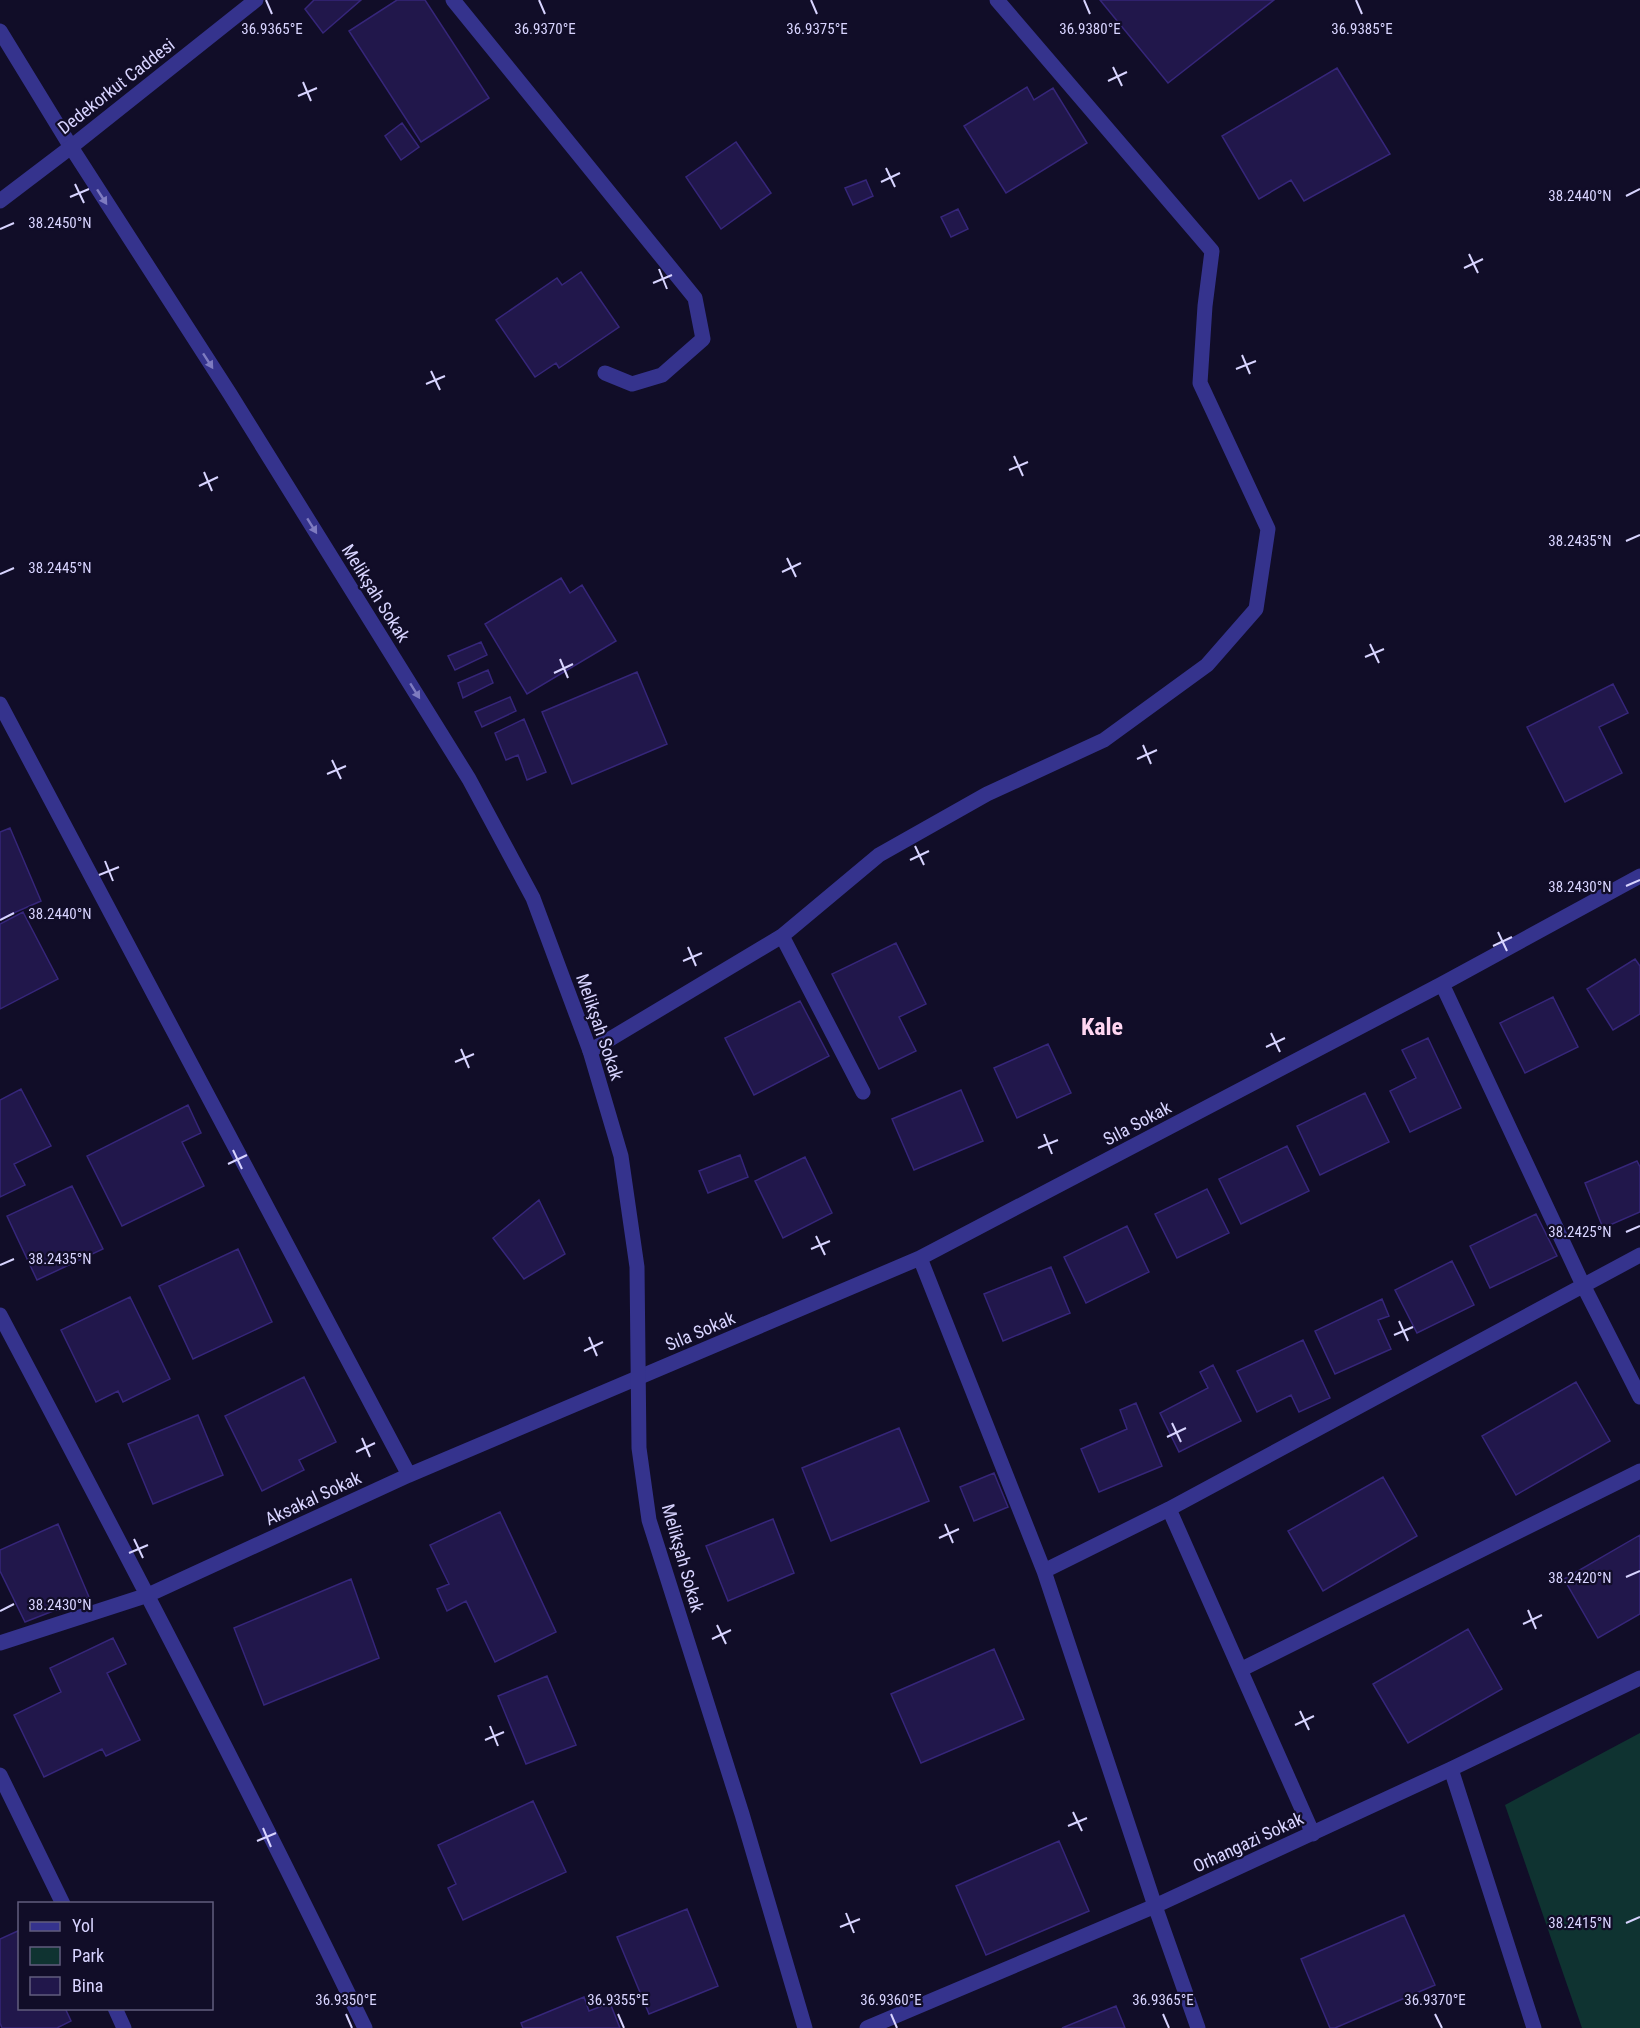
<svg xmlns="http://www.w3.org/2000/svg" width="1640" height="2028" viewBox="0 0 1640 2028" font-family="'Roboto Condensed',sans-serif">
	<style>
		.green { fill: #0f3331 }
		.building { fill: #21174b; stroke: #36267a; stroke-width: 1.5 }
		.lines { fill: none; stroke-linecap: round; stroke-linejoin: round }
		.service { stroke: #35338d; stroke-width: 15 }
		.minor { stroke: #35338d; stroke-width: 15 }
		.tertiary { stroke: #35338d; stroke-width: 15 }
		.oneway { fill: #7e7bc0 }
		.ticks { fill: none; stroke: #d8d4ff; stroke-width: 2 }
		.labels { text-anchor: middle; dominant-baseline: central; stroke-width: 4.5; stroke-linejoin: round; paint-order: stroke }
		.street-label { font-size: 18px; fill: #d8d4ff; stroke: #110d28 }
		.district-label { font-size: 24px; font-weight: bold; fill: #ffd6f1; stroke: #110d28 }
		.ticks-label { font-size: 15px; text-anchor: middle; fill: #d8d4ff; stroke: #110d28; stroke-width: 4.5; stroke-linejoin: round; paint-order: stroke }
	</style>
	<rect width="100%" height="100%" fill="#110d28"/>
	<!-- green -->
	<path class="green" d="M1640,1733V2028H1582L1505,1805Z"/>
	<!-- building -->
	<path class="building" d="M314,0H361L323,33L305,9Z
		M397,0H425L489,98L421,142L349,31Z
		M1100,0H1274L1168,83Z
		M1337,68L1390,154L1304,201L1291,180L1259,199L1222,136Z
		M1027,87L1034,100L1053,88L1087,143L1006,193L964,126Z
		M402,123L419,147L401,160L385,136Z
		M736,142L771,193L721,229L686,177Z
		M866,180L873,196L853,205L845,188Z
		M958,209L968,229L951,237L941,217Z
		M581,272L619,327L559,368L556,363L535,377L496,320L557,278L562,285Z
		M561,578L570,593L582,585L616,641L527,694L485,624Z
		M481,642L487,655L455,670L448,656Z
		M488,670L493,683L463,698L458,683Z
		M637,672L667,744L572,784L542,712Z
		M1613,684L1628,713L1599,727L1622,773L1565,802L1527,727Z
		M510,697L516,711L482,727L475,712Z
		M524,719L546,772L527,780L518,755L506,760L495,733Z
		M10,828L41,901L0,919V832Z
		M23,912L58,979L0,1009V924Z
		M896,943L926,1004L899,1017L916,1051L879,1069L832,974Z
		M1635,959L1640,966V1014L1613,1030L1587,989Z
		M1553,997L1578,1047L1525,1073L1500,1023Z
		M800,1001L829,1056L754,1095L725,1038Z
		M1428,1038L1461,1108L1410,1132L1390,1091L1416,1078L1402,1050Z
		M1048,1044L1071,1093L1017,1118L994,1068Z
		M21,1089L51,1146L14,1164L25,1185L0,1197V1100Z
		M961,1090L983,1141L914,1170L892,1119Z
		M1365,1093L1389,1142L1320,1175L1297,1126Z
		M188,1105L201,1133L182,1142L204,1186L122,1226L87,1156Z
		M1287,1146L1309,1191L1241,1224L1219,1179Z
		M740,1155L748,1177L708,1193L699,1171Z
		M805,1157L832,1213L783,1238L755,1181Z
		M1637,1161L1640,1167V1212L1603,1228L1585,1183Z
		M72,1186L103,1249L37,1280L7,1216Z
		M1207,1189L1229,1233L1177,1258L1155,1214Z
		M539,1200L565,1254L524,1279L493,1238Z
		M1536,1214L1557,1256L1490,1288L1470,1246Z
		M1127,1226L1149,1272L1086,1303L1064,1257Z
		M238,1249L272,1322L193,1359L159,1286Z
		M1452,1261L1474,1305L1417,1333L1395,1290Z
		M1051,1267L1070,1313L1003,1341L984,1294Z
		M130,1297L170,1379L123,1402L118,1391L96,1402L61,1330Z
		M1382,1299L1389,1316L1378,1320L1391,1349L1335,1374L1315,1331Z
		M1303,1340L1330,1398L1299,1412L1291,1395L1257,1412L1237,1371Z
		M1213,1365L1241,1421L1179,1452L1160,1413L1208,1388L1200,1372Z
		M304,1377L336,1442L299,1460L304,1470L262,1491L225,1416Z
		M1576,1382L1610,1441L1516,1495L1482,1436Z
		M1136,1403L1162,1466L1099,1492L1081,1449L1127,1429L1120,1410Z
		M198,1415L223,1475L153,1504L128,1444Z
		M899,1428L929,1501L831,1541L802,1468Z
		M994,1473L1008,1507L974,1521L960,1487Z
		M1383,1477L1417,1536L1323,1591L1288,1531Z
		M500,1512L556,1632L495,1662L466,1601L447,1611L437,1589L449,1584L430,1545Z
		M773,1519L794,1573L728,1601L706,1546Z
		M58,1524L89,1597L25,1622L0,1571V1550Z
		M1640,1535V1614L1598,1638L1564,1579Z
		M351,1579L379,1658L264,1705L234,1628Z
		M1468,1629L1502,1689L1408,1743L1373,1684Z
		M113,1638L126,1664L107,1673L140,1740L106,1756L102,1749L44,1777L14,1715L61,1692L50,1668Z
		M994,1649L1024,1719L921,1763L891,1694Z
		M547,1676L576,1745L526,1764L498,1696Z
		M533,1801L566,1872L463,1920L448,1888L456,1884L438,1845Z
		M1059,1841L1089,1911L986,1955L956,1886Z
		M687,1909L718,1986L649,2014L617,1937Z
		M1404,1915L1435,1985L1335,2028H1330L1301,1959Z
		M20,1930V2008H65L71,2021L57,2028H2L0,2023V1939Z
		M584,1997L589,2011L610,2003L620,2028H523L521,2023Z
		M1116,2006L1125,2028H1062Z"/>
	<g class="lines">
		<!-- service -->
		<path class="service" d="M453,0L695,298L703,339L662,375L632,384L605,373
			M0,31L71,147"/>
		<!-- minor -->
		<path class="minor" d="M0,704L409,1475
			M782,936L863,1092
			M1442,984L1583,1285L1640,1397
			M590,1051L782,936L879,855L987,794L1104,740L1207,665L1256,609L1268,529L1200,383L1205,306L1212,251L997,0
			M920,1258L1044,1571L1155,1906L1198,2028
			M0,1315C125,1551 249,1788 365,2028
			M1169,1509L1313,1834
			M1044,1571L1169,1509L1640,1255
			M0,1643L148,1595L409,1475L920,1258L1442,984L1640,876
			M1242,1669L1640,1471
			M1451,1769L1534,2028
			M0,1775L63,1904
			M115,2008L124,2028
			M867,2028L1155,1906L1451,1769L1640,1678"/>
		<!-- tertiary -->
		<path class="tertiary" d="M71,147L230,394L469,779L533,898L590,1051L621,1156L637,1267L639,1448L649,1520L742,1814L805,2028
			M0,201L71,147L256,0"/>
	</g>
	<!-- one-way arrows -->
	<defs><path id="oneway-solid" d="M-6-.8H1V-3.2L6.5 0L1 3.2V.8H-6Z" transform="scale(1.5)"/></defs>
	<g class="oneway">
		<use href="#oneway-solid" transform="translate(102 197) rotate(57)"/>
		<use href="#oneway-solid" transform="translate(208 361) rotate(57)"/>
		<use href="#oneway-solid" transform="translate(312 526) rotate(58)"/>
		<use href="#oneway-solid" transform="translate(415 691) rotate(58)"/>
	</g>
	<!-- ticks -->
	<path class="ticks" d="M266,0L272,14M539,0L545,14M811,0L817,14M1084,0L1090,14M1356,0L1362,14M1113,67L1122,86M1108,81L1127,72M303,82L311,101M298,96L317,88M886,168L895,187M881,182L900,173M75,184L84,203M1626,196L1640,189M70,197L89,189M0,229L14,223M1469,254L1478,273M1464,268L1483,259M659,269L667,289M653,283L672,275M1242,355L1250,374M1236,369L1256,361M431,371L440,390M426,384L445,376M1014,456L1023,476M1009,470L1028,462M204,472L212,491M199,486L218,477M1626,541L1640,535M787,558L796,577M782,572L801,563M0,574L14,568M1370,644L1379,663M1365,657L1384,649M560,659L568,678M554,673L573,664M1143,745L1151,764M1137,759L1157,750M332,760L341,779M327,774L346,766M915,846L924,865M910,860L929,851M105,861L113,881M99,875L119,867M1626,886L1640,880M0,920L14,913M1498,932L1507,951M1493,946L1512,937M688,947L696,966M683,961L702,953M1271,1033L1280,1052M1266,1047L1285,1038M461,1049L469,1068M455,1062L474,1054M1044,1134L1052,1154M1038,1148L1058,1140M233,1150L242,1169M228,1164L247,1155M1626,1232L1640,1226M816,1236L825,1255M811,1249L830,1241M0,1265L14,1259M1399,1321L1408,1341M1394,1335L1413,1327M589,1337L597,1356M584,1351L603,1342M1172,1423L1181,1442M1167,1437L1186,1428M362,1438L370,1457M356,1452L375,1443M945,1524L953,1543M939,1538L959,1529M134,1539L143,1558M129,1553L148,1545M1626,1577L1640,1571M1528,1610L1536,1629M0,1611L14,1604M1523,1624L1542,1615M717,1625L726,1644M712,1639L731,1630M1300,1711L1309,1730M1295,1725L1314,1716M490,1726L498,1746M485,1740L504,1732M1073,1812L1082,1831M1068,1826L1087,1818M263,1828L271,1847M257,1841L276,1833M846,1913L854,1933M1626,1923L1640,1917M840,1927L860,1919M346,2014L352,2028M618,2014L624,2028M891,2014L897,2028M1163,2014L1169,2028M1435,2014L1442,2028"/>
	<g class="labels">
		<!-- street labels -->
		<g class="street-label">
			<text transform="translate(116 86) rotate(-38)">Dedekorkut Caddesi</text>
			<text transform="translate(376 593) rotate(58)">Melikşah Sokak</text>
			<text transform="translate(600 1027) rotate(71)">Melikşah Sokak</text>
			<text transform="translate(1137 1123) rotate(-28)">Sıla Sokak</text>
			<text transform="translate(700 1331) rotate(-23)">Sıla Sokak</text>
			<text transform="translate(313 1498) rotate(-25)">Aksakal Sokak</text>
			<text transform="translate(683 1558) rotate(74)">Melikşah Sokak</text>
			<text transform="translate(1248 1842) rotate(-25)">Orhangazi Sokak</text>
		</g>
		<!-- district labels -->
		<g class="district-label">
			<text x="1102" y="1027">Kale</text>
		</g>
	</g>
	<g class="ticks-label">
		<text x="272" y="34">36.9365°E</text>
		<text x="545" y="34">36.9370°E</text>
		<text x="1362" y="34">36.9385°E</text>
		<text x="817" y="34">36.9375°E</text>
		<text x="1090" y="34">36.9380°E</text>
		<text x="1580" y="201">38.2440°N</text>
		<text x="60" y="228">38.2450°N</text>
		<text x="1580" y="546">38.2435°N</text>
		<text x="60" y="573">38.2445°N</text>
		<text x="1580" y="892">38.2430°N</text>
		<text x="60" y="919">38.2440°N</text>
		<text x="1580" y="1237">38.2425°N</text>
		<text x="60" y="1264">38.2435°N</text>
		<text x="1580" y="1583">38.2420°N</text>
		<text x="60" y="1610">38.2430°N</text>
		<text x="1580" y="1928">38.2415°N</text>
		<text x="346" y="2005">36.9350°E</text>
		<text x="618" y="2005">36.9355°E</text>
		<text x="891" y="2005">36.9360°E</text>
		<text x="1163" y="2005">36.9365°E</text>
		<text x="1435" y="2005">36.9370°E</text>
	</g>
	<!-- legend -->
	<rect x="18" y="1902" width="195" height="108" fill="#110d28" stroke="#615d7e" stroke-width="1.5"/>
	<rect x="30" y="1922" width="30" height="9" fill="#35338d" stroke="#615d7e" stroke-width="1.5"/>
	<text x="72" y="1932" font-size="18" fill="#d8d4ff">Yol</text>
	<rect x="30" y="1947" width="30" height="18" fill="#0f3331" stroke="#615d7e" stroke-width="1.5"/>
	<text x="72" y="1962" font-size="18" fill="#d8d4ff">Park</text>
	<rect x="30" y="1977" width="30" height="18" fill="#21174b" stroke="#615d7e" stroke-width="1.5"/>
	<text x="72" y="1992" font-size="18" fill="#d8d4ff">Bina</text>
</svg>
